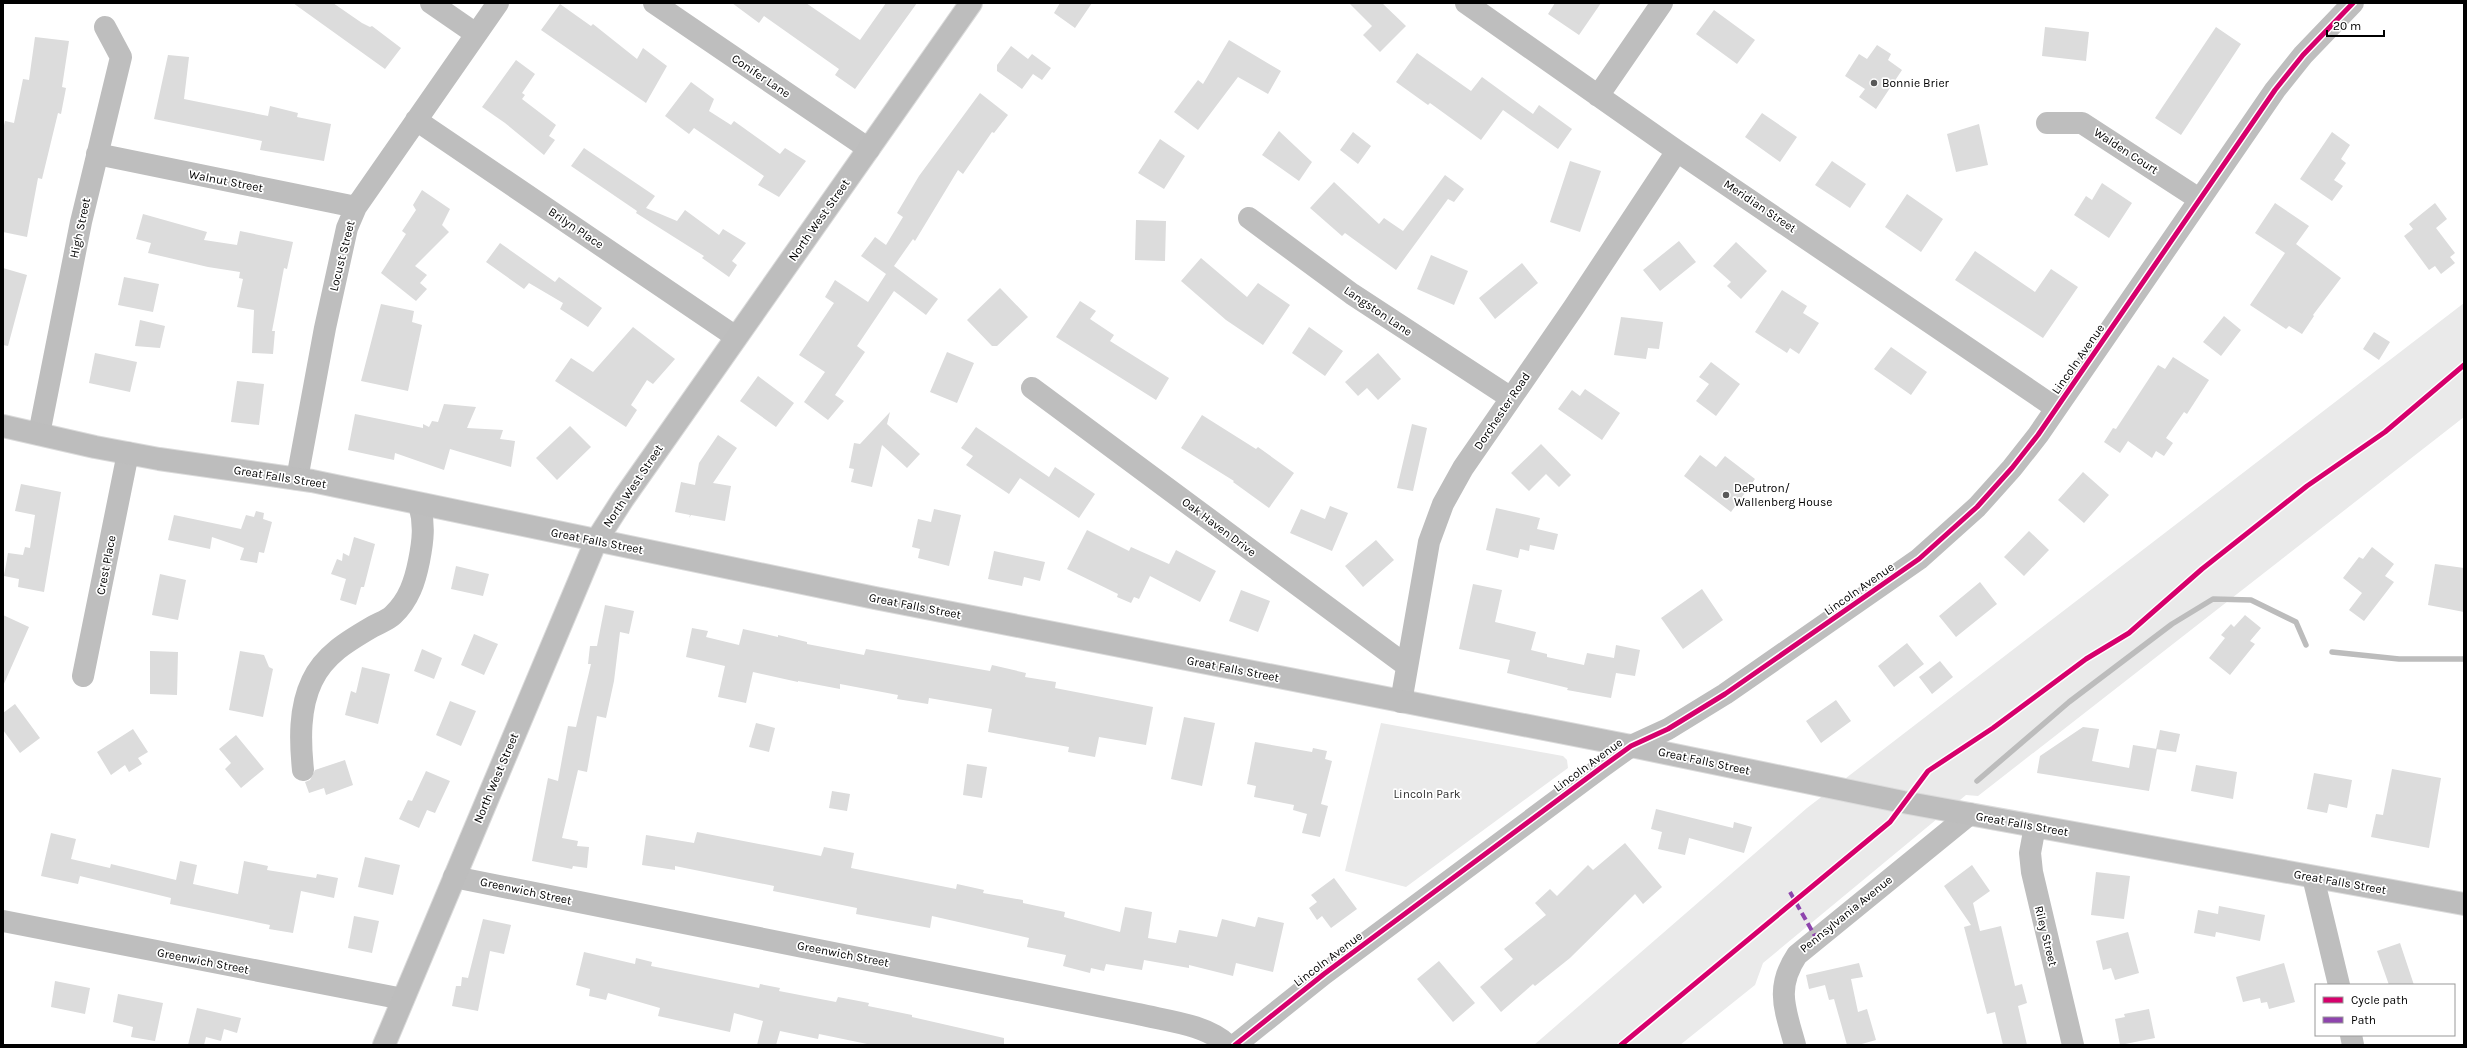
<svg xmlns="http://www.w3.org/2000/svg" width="2467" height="1048" viewBox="0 0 2467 1048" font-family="Karla,sans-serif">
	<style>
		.green { fill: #eaeaea }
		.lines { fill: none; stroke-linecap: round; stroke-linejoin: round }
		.stream { stroke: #bcbcbc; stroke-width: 5.5 }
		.building { fill: #dcdcdc }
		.major-casing { stroke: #dbdbdb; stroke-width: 24 }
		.minor { stroke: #bebebe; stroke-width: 22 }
		.major { stroke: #bdbdbd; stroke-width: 22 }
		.quiet { stroke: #8e44ad; stroke-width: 4; stroke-dasharray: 8 4; stroke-linecap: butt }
		.cycleway-casing { stroke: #fff; stroke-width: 8 }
		.cycleway { stroke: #d6006c; stroke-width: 5 }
		.poi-dot { fill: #595959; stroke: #fff; stroke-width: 1.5 }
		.labels { text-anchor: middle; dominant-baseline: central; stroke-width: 3.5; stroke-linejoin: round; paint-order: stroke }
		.street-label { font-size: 12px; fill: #000; stroke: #fff }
		.poi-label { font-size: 12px; fill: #000; stroke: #fff; text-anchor: start }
		.park-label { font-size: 12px; fill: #2f2f2f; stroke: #fff }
	</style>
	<rect width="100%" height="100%" fill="#fff"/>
	<!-- green -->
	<path class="green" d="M2464,303V417L1978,796L1966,795L1763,963L1755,985L1680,1045H1534L1807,808Z
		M1381,723L1563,756L1567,760L1568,768L1406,887L1345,871Z"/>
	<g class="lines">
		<!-- stream -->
		<path class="stream" d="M2332,652L2399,659H2464
			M1977,781L2069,702L2172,624L2213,599L2251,600L2296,622L2306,645"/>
	</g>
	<!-- building -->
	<path class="building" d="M293,3H333L362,23L370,27L372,26L401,48L385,69Z
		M732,3H806L860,40L886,3H917L855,89L835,75L839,69L764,16L759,23Z
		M1060,3H1092L1075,28L1054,13Z
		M1349,3H1382L1406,26L1380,52L1363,35L1372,26Z
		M1555,3H1601L1579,35L1548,14Z
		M560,4L591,26L593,24L637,59L643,48L667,66L646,103L541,30Z
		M1714,10L1755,40L1737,64L1696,34Z
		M2045,27L2089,32L2086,61L2042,56Z
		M2216,27L2241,44L2181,135L2155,118Z
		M35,37L69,41L62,87L66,88L61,114L58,113L42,179L38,178L27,237L3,232V130L5,121L14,123L23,79L29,80Z
		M1229,40L1281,71L1268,94L1238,77L1198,130L1174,112L1198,80L1203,84Z
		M1877,45L1891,54L1888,60L1902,70L1876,109L1859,97L1865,89L1845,76L1859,54L1867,59Z
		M1011,46L1028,59L1032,54L1051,68L1042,80L1033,74L1022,89L997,71V65Z
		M1417,53L1471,91L1482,77L1533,114L1539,105L1572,129L1558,149L1503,110L1481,140L1430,103L1428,105L1396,82Z
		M168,55L189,57L184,99L268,116L270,106L298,113L297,117L331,124L324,161L260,150L262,141L154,119Z
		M516,60L535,74L522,93L525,95L522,99L556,125L549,136L555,140L544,155L505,123L482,107Z
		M691,82L714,99L709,111L731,125L734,121L780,154L785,148L806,161L779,197L758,185L764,176L694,128L689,134L665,116Z
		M980,93L1008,115L994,133L992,132L963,174L958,170L915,241L913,239L894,266L938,299L926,315L894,291L857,346L865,352L835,395L844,401L828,420L804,402L825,372L799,355L834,303L825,297L835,280L868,302L886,274L861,256L875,237L886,245L903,217L897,213L919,176Z
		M1762,113L1797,137L1780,162L1745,137Z
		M1979,124L1988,165L1956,172L1947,134Z
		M1279,131L1312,162L1299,181L1262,155Z
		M1353,132L1371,146L1358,164L1340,150Z
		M2332,132L2350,145L2341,159L2346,163L2334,180L2343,186L2332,201L2300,179Z
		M1160,139L1185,156L1164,189L1138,173Z
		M584,148L655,196L646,208L677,221L685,210L719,235L723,229L746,243L732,261L737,265L729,277L702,258L704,256L636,213L637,211L571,166Z
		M1570,161L1601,171L1580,232L1550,222Z
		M1832,161L1866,184L1850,208L1815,185Z
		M1445,175L1464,189L1454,202L1448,199L1396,270L1345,233L1342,236L1310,208L1334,182L1379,224L1384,218L1403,231Z
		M2102,183L2132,203L2109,238L2074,215L2086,196L2092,200Z
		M422,190L450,209L442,225L449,232L415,266L427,275L420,283L427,289L416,301L381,273L406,234L402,231L416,210L413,205Z
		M1907,194L1943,219L1921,252L1885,227Z
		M2275,203L2309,226L2296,244L2341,278L2313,315L2314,316L2302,334L2289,326L2286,329L2250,305L2285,253L2255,233Z
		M2435,203L2447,219L2436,228L2455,253L2450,257L2455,263L2441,274L2435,266L2429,270L2404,236L2413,229L2409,224Z
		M143,214L207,232L204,240L237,245L240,231L293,242L287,269L284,268L272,331H275L273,354L252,353L254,310L237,307L243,279L239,278L240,272L208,267L148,253L151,243L136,239Z
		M1136,220L1166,221L1165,261L1135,260Z
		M1679,241L1696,262L1660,291L1643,270Z
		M1736,242L1767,271L1741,299L1727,286L1731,282L1713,266Z
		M500,243L555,282L559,277L602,308L588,327L560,309L563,303L529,283L524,289L486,262Z
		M1975,251L2035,292L2051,269L2078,287L2043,338L1955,280Z
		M1431,255L1468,271L1454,305L1417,289Z
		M1201,258L1247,297L1258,283L1290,305L1263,345L1226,320L1181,281Z
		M1522,263L1538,283L1495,319L1479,298Z
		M3,268L27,275L8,346L3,345Z
		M124,277L159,284L153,312L118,305Z
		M1000,288L1028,317L997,346H992L967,320Z
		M1782,290L1807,306L1803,313L1819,323L1799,354L1790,348L1787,353L1755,332Z
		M1080,301L1096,311L1090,319L1114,335L1110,341L1169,378L1156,400L1056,337Z
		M381,304L414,311L412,322L422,325L408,391L361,381Z
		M2224,316L2241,330L2221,356L2203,342Z
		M1621,317L1663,322L1659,349L1648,348L1646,359L1614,355Z
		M140,320L165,326L160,348L135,346Z
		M633,327L675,359L653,384L647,380L631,405L637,410L626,427L555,381L571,358L593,372Z
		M1309,327L1343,351L1325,376L1292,353Z
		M2374,332L2390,342L2379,360L2363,349Z
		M1891,347L1927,372L1911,395L1874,369Z
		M947,352L974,363L957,403L930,392Z
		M95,353L137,362L130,392L89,383Z
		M1378,353L1401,379L1378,400L1367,388L1358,396L1345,382Z
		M2173,357L2209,380L2187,414L2184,412L2166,438L2173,443L2164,456L2156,451L2152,458L2128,441L2120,453L2104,442L2113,428L2116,429L2158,365L2165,369Z
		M1711,362L1740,384L1716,416L1696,401L1709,384L1699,377Z
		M758,376L794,403L776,427L740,401Z
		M237,381L264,384L259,425L231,422Z
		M1585,389L1620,413L1602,440L1558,409L1572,390L1580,396Z
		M444,404L476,407L467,428L503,430L500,439L515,441L511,467L450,449L444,470L395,453L394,460L348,450L355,414L423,428V424L429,427L432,421L438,422Z
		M890,412L887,424L920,454L907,468L882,445L872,487L851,482L854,469L849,468L854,443L860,444Z
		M1202,415L1256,449L1258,447L1294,473L1269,508L1233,482L1234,481L1181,448Z
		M1412,424L1427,428L1413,491L1397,488Z
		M570,426L591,447L557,480L536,458Z
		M976,427L1049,477L1055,467L1095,494L1079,518L1020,478L1009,494L966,465L973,456L961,448Z
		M718,435L737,448L713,483L731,486L725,521L691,515L689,518L690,515L675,512L681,482L695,485L699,463Z
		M1541,444L1571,475L1559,487L1546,474L1529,491L1511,473Z
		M1700,455L1716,467L1725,456L1755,479L1731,512L1684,476Z
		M2083,472L2109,495L2084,523L2058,500Z
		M21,484L61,492L44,592L18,587L19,579L4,576L8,553L23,555L25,547L30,548L35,515L15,511Z
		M1330,506L1348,513L1332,551L1290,533L1301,509L1325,519Z
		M1496,508L1540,518L1537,529L1558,534L1554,550L1530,545L1529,551L1520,549L1518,558L1486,550Z
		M934,509L961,515L949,566L918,558L920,549L912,547L918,519L931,522Z
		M256,511L264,513L263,519L272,522L264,553L259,552L257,563L240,560L244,548L212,537L210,549L168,540L174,515L241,529L246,515L254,517Z
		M1087,530L1129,551L1131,547L1169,564L1176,550L1216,571L1200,602L1150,576L1139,599L1134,597L1131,603L1117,597L1118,594L1067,569Z
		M2029,531L2049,550L2024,576L2004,557Z
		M354,537L375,544L364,587H361L356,605L340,600L346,579L331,574L337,559L342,561L343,553L349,556Z
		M1376,540L1394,560L1363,587L1345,566Z
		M2372,547L2394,564L2385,576L2394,582L2364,621L2349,610L2362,593L2343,578L2359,557L2363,559Z
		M994,551L1045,562L1040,581L1024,577L1022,586L988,579Z
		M2435,564L2464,568V612L2428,605Z
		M456,566L489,574L483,596L451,589Z
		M160,574L186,580L178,620L152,615Z
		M1980,582L1997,604L1956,637L1939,616Z
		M1473,584L1502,590L1495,622L1536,632L1531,650L1547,654V657L1584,665L1587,653L1614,658L1616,645L1640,650L1635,676L1616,673L1611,698L1567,690L1568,688L1507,673L1510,660L1459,649Z
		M1702,589L1723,620L1683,649L1661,618Z
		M1241,590L1270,601L1258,632L1229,621Z
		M605,605L634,611L629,634L620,632L614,681L606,718L597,716L587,772L578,770L562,838L578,841L577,846L589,847L587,868L573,866L572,869L532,861L548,778L558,781L568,726L576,727L591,664H588L590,646H597Z
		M3,615L29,627L3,686Z
		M2245,615L2261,628L2250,641L2255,644L2230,675L2209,658L2225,638L2221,635L2231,624L2234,627Z
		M692,628L708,631L706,637L739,645L743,629L778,637V635L807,642V644L864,655L866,649L990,671L992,665L1026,673L1025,677L1056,682L1055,688L1153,707L1146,745L1099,737L1095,757L1068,752L1069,747L988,732L992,709L929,698L928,704L897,699L898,695L840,684V689L798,681V682L753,672L746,703L718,697L725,666L686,657Z
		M474,634L498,644L484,675L461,665Z
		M1907,643L1924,664L1894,687L1878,666Z
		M422,649L442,658L434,679L414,671Z
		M150,651L178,652L177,695L150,694Z
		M240,651L264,655L269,667L273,669L263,717L229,710Z
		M1940,661L1953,677L1932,694L1919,677Z
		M362,667L390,674L378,724L345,715L351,691L356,693Z
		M1836,700L1851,721L1821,743L1806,721Z
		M450,701L476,711L461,746L436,735Z
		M15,704L40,738L20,753L3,730V713Z
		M1184,717L1215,723L1202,786L1171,779Z
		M756,723L775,728L769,752L749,747Z
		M2083,727L2099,729L2092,761L2129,768L2133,745L2157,749L2149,791L2037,773L2040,756Z
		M133,729L148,752L138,758L142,764L129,772L125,765L111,775L97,752Z
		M2160,730L2180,734L2176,752L2156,749Z
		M236,735L264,769L241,788L225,769L231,763L219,749Z
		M1255,742L1312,752L1313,748L1327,751L1325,759L1332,761L1321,804L1328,806L1320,837L1302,833L1307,814L1293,810L1294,805L1254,797L1256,786L1247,784Z
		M345,760L353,785L326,795L324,788L309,793L305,782L310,780L315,770Z
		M967,764L987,767L982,798L963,795Z
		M2196,765L2237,772L2233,799L2191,791Z
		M2392,769L2441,778L2429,848L2371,837L2376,814L2383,815Z
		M426,771L450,781L435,813L427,810L419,828L399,819L408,800L412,801Z
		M2314,773L2352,780L2347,808L2329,804L2327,813L2307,809Z
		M832,791L850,794L847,811L829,808Z
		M1656,809L1733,828L1734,822L1752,827L1744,853L1689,838L1685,855L1658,849L1662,832L1651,829Z
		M697,832L821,856L824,847L854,853L851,868L956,889L957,884L984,890L983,893L1023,900V903L1065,912L1064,917L1120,932L1125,907L1152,912L1148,938L1176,943L1179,930L1217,937L1222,919L1255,927L1258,917L1284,923L1273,972L1236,963L1233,976L1189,965V968L1144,960L1142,970L1106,964L1104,971L1091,968L1090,973L1063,966L1066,955L1027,947L1029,938L932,916L930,928L856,914L857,908L773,891L774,886L675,866V870L642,865L646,835L694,843Z
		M51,833L76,839L71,859L110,868L111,864L176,880L180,861L197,865L193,884L238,894L244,861L268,866L267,870L316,878L317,874L338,878L334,898L301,891L293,933L269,929L270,925L170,904L171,898L80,876L78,884L41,876Z
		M1625,843L1662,887L1643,904L1635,894L1570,958L1535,986L1533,984L1501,1012L1480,987L1513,959L1504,949L1546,915L1535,903L1550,889L1557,896L1588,865L1593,870Z
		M365,857L400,865L393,895L358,887Z
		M1972,865L1990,891L1973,903L1980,931L2001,926L2015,986L2022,984L2027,1003L2018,1006L2027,1045H2003L1995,1012L1987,1014L1964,927L1971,925L1944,886Z
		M2096,872L2130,876L2124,919L2091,915Z
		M1334,878L1357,909L1331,928L1322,916L1317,920L1309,908L1317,902L1311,895Z
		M2219,906L2265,915L2260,941L2216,932L2215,937L2194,933L2198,910L2218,914Z
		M354,916L379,921L372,953L348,948Z
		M483,919L511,925L504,954L490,951L478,1011L452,1006L456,986H461L462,977L468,978Z
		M2128,932L2139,973L2115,980L2111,968L2103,970L2096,941Z
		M2400,943L2414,985H2389L2377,951Z
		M584,952L635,964L636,958L652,962L651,966L759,988L760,984L780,988L779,991L836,1002L838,997L869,1003L868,1006L912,1015V1017L1004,1038V1045H872L819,1034L818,1039L780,1031L776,1045H757L763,1021L734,1013L730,1032L658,1016L660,1008L608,993L606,1000L589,996L590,989L576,985Z
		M1439,961L1475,1003L1453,1022L1417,979Z
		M1859,963L1863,977L1851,979L1858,1012L1867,1009L1876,1040L1858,1045H1847L1834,999L1829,1000L1825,985L1809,989L1806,975Z
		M2284,963L2295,1002L2269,1009L2267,1002L2261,1003L2260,998L2243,1002L2236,977Z
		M55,981L90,988L85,1014L51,1007Z
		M118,994L163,1003L155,1041L131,1037L133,1027L113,1022Z
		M197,1008L241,1018L237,1033L224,1029L221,1041L206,1037L204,1045H188Z
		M2149,1009L2155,1038L2120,1045L2115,1019L2125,1017L2124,1014Z"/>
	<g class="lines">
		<defs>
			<path id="major" d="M3,426L95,447L159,459L312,481L875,598L1631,746L1903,802L2464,904
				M384,1045L596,541L623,499L971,3"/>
		</defs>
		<!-- major casing -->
		<use href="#major" class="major-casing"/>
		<!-- minor -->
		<path class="minor" d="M431,3L476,34
			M654,3L869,149
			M1466,3L1677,151L2056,408
			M1598,96L1662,3
			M416,120L736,337
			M2047,123H2082L2199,199
			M97,154L356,207
			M1249,218L1352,294L1511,398
			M1032,388L1407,666
			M39,434L81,222L121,57L105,27
			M297,479L325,328L347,228L356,207L498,3
			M83,676L128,453
			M1401,702L1429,542L1443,504L1463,468L1574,307L1677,151
			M303,770C300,741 299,708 312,681C324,655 348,641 372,627C379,623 388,620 393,615C409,600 415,581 419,561C423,541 425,524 419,504
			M2035,826L2030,853L2032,872L2073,1045
			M454,877L1138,1014C1167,1021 1205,1024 1228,1045
			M2313,877L2339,985
			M3,921L403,999
			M2351,1035L2353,1045
			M1235,1045L1324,974L1602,767L1631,746L1668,729L1725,694L1919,559L1977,507L2012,468L2038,435L2275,90L2303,55L2353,3
			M1795,1045C1785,1009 1775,988 1797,955L1970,814"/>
		<!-- major -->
		<use href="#major" class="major"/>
		<!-- quiet -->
		<path class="quiet" d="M1790,892L1816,938"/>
		<defs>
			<path id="cycleway" d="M1235,1045L1324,974L1602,767L1631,746L1668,729L1725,694L1919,559L1977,507L2012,468L2038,435L2275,90L2303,55L2353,3
				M1621,1045L1890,822L1928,771L1993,728L2086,659L2129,633L2202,569L2307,486L2385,432L2464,365"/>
		</defs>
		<!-- cycleway casing -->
		<use href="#cycleway" class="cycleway-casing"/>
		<!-- cycleway -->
		<use href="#cycleway" class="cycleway"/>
	</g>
	<!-- markers -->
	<g class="poi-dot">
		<circle cx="1874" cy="83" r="4"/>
		<circle cx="1726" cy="495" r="4"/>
	</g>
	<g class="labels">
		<!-- street labels -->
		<g class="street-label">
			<text transform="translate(761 76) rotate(34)">Conifer Lane</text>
			<text transform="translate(2126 151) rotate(33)">Walden Court</text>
			<text transform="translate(226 181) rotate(11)">Walnut Street</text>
			<text transform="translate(1760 206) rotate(34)">Meridian Street</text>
			<text transform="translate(819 220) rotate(-55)">North West Street</text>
			<text transform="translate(80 228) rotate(-78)">High Street</text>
			<text transform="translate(576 228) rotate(34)">Brilyn Place</text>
			<text transform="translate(342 256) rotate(-76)">Locust Street</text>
			<text transform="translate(1378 311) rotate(34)">Langston Lane</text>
			<text transform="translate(2078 359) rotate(-55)">Lincoln Avenue</text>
			<text transform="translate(1502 411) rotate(-56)">Dorchester Road</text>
			<text transform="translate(280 477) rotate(9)">Great Falls Street</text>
			<text transform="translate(633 486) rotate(-56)">North West Street</text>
			<text transform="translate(1219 527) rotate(37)">Oak Haven Drive</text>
			<text transform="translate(597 541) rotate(11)">Great Falls Street</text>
			<text transform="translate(106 565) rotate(-79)">Crest Place</text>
			<text transform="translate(1859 589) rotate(-35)">Lincoln Avenue</text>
			<text transform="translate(915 606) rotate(11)">Great Falls Street</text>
			<text transform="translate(1233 669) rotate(11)">Great Falls Street</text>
			<text transform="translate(1704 761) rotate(12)">Great Falls Street</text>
			<text transform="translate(1588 765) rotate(-36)">Lincoln Avenue</text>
			<text transform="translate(496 778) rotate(-67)">North West Street</text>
			<text transform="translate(2022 824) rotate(10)">Great Falls Street</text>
			<text transform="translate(2340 882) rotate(10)">Great Falls Street</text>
			<text transform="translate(526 891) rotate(12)">Greenwich Street</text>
			<text transform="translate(1846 914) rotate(-39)">Pennsylvania Avenue</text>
			<text transform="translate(2046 936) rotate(76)">Riley Street</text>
			<text transform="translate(843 954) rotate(11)">Greenwich Street</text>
			<text transform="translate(1328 959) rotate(-37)">Lincoln Avenue</text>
			<text transform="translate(203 961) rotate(11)">Greenwich Street</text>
		</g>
		<!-- poi labels -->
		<g class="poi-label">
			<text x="1882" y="83">Bonnie Brier</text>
			<text x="1734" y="488">DePutron/<tspan x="1734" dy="14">Wallenberg House</tspan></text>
		</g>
		<!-- park labels -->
		<g class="park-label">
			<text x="1427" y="794">Lincoln Park</text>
		</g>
	</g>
	<!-- border -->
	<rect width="2467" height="1048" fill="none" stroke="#000000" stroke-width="8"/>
	<!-- legend -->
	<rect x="2315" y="984" width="140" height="52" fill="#ffffff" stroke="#999999"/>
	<rect x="2323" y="997" width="20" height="6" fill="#d6006c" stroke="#999999"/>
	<text x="2351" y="1004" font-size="12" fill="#000000">Cycle path</text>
	<rect x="2323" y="1017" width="20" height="6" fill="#8e44ad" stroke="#999999"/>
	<text x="2351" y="1024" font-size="12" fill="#000000">Path</text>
	<!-- scale -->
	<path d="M2327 30v6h57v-6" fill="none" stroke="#000000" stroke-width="2"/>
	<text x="2333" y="30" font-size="12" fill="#000000" stroke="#ffffff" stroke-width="3" paint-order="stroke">20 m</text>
</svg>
